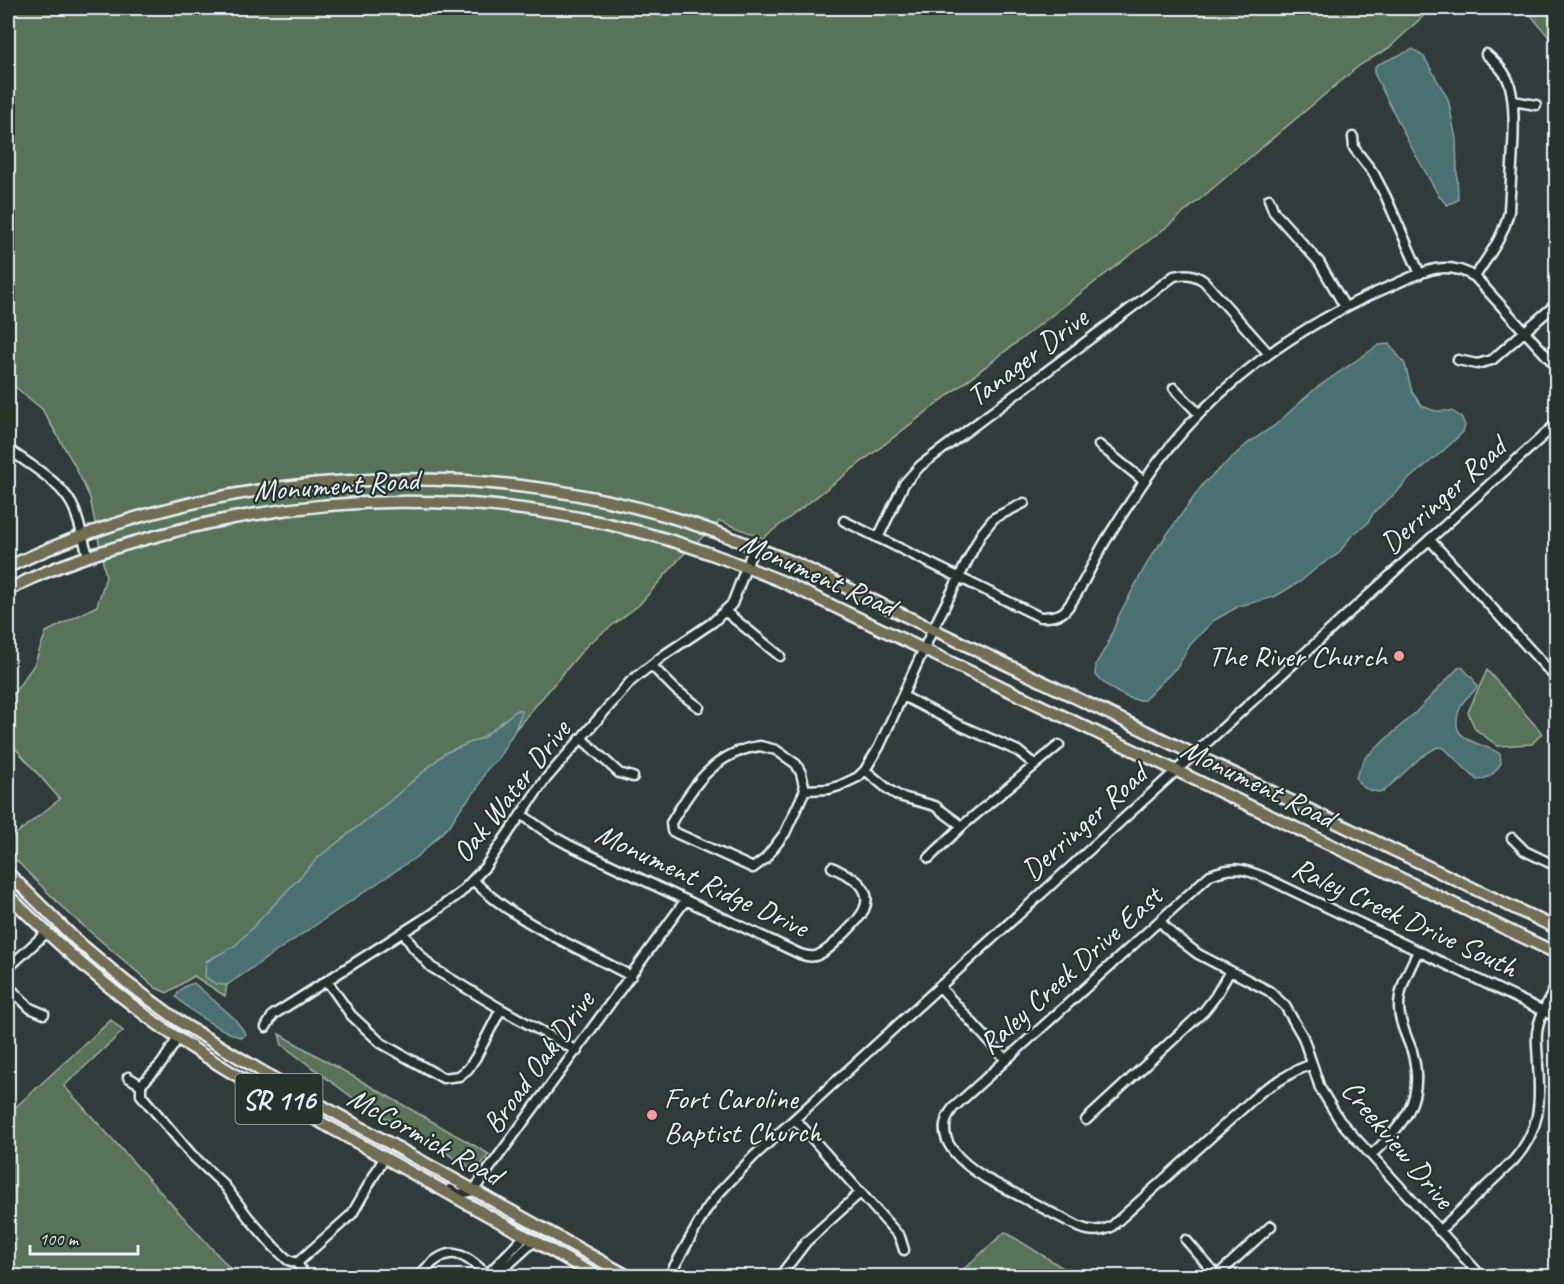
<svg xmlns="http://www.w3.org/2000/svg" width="1564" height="1284" viewBox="0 0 1564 1284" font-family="Caveat,sans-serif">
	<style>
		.green { fill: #58735a; stroke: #a0b2a9; stroke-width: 1.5 }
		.water { fill: #4b6f71; stroke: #8aa3a7; stroke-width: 1.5 }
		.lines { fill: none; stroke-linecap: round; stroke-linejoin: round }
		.minor-casing { stroke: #e8f1f8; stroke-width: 13 }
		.major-casing { stroke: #e8f1f8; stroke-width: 15 }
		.minor { stroke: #26332d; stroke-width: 8 }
		.major { stroke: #726e52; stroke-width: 10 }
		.poi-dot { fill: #ff9aa2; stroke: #26332d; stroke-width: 2 }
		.labels { text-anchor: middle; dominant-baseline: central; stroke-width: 4.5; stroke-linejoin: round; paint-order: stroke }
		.shield { fill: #26332d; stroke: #aeb8bb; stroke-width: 1.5 }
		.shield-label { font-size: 28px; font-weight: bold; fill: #e8f1f8 }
		.street-label { font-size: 30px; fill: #e8f1f8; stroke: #26332d }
		.poi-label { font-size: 30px; fill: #e8f1f8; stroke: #26332d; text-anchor: end }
	</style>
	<rect width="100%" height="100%" fill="#313b39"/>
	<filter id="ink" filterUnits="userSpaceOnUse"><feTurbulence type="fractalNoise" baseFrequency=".0167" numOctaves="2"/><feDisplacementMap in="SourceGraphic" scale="12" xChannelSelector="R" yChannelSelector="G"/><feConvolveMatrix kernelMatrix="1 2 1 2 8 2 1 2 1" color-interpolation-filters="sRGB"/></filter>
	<g filter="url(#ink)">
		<!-- green -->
		<path class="green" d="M8,8H1432L1389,48L1360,65L1169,225L763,538L720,521L681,557L639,605L588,644L515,730L522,711L517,710L482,738L445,753L384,806L318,858L236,946L206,961L216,984L227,985L225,996L194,976L167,993L156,988L66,911L8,852V840L60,799L8,740V701L34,665L46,632L97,606L106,577L90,498L74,464L42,409L8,381Z
			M1525,8H1556V46Z
			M1487,670L1542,733L1532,744L1498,746L1475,729L1468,712Z
			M111,1020L123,1031L64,1086L237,1276H8V1114Z
			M279,1034L489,1154L476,1171L356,1100L282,1045Z
			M1005,1232L1076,1276H956Z"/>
		<!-- water -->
		<path class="water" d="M1413,49L1424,57L1448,99L1456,139L1458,200L1447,205L1439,196L1409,143L1374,73L1376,65Z
			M1389,344L1405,364L1412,392L1422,406L1435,411H1452L1461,417L1465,425L1463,432L1443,451L1405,482L1399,490L1374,512L1367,524L1352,535L1338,554L1319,566L1300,582L1274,597L1239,606L1213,621L1190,645L1178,666L1144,700C1128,702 1105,686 1095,674L1096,664L1108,643L1119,615L1150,558L1204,483L1248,443L1274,426L1316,388L1379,345Z
			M1462,667L1473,679L1477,687C1474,694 1465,697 1462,704C1443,743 1480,740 1500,754L1501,763C1495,773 1489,779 1477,780L1444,748L1437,747L1421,757L1383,792C1371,792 1360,789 1356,777L1365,758L1416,712L1458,668Z
			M517,710L522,711L515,730L498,759L487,769L477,789L460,809L450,825L419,855L227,985L216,984L205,977L206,962L236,945L318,858L384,806L445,753L482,738Z
			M194,983L234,1018L246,1034L242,1038C217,1029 195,1015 176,997C179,989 186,985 194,983Z"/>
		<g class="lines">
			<defs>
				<path id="minor" d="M1513,101L1536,105
					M1353,137L1354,148L1374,174L1386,197L1420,274
					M1269,199L1274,212L1319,262L1345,307
					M1475,277C1489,254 1503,239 1509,211C1510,180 1520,104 1507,78C1502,68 1494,61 1486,54
					M1458,360L1477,364L1492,360L1556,304
					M1174,388L1199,414
					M1099,445L1144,481
					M8,449C31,466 64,483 75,511C80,526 84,541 88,556
					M844,521L1040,617C1048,617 1055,617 1062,613C1073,606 1094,561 1102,547C1114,526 1128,506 1141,486C1201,396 1287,331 1386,288C1418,275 1442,257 1475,277L1556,366
					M878,538L904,484L920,466L1174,276C1186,273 1194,274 1204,281L1269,354
					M1430,540L1556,678
					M726,612L780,656
					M651,665L676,690L699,707
					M903,696L957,724L1018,751L1035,765
					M581,738L619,773L633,777
					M760,746L776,750L796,764L801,773L805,790L785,833L765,859L753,868L676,833L672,831L671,823C692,787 714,752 760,746Z
					M865,770L889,790L899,796L935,806L962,826
					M805,790L829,789L839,786L858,777L865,770L879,747L933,629L981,534L994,518L1024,503
					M521,814L549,834L569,845L800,954C806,956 812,958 818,955C828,951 836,942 844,934C857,921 877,903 860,884C853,876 840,872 832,867
					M1512,838L1525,851L1556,866
					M929,858L962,826L1059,745
					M473,880C512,921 581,949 631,976
					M1160,921L1172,934L1198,954L1269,991L1285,1006L1303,1037L1320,1088L1340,1121L1481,1276
					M403,932L413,947L431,967L501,1009L577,1051
					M8,968L46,933
					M327,981L351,1015L381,1043L443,1078L459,1076L468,1069L476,1057L501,1009
					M8,986L30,1008L44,1014
					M939,986L1006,1060
					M266,1027L273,1015L430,915L460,893L485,867L544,781L631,681L664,655L713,622L732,604L754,547
					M178,1038L162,1063L141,1085V1095L191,1154L225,1186L248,1217L275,1248L288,1260L297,1263
					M1312,1064L1295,1071L1262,1091L1111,1227C1100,1232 1090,1232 1079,1227L987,1179C963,1164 929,1138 953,1108L1210,875C1233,866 1243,868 1266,878L1556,1017
					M128,1077L141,1085
					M795,1119L900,1237L904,1250
					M1086,1120L1204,1011L1215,997L1230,971
					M1371,1155C1404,1125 1426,1099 1412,1051C1407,1037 1399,1022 1399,1007C1399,986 1410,969 1418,951
					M450,1189L459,1194L473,1191L685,901
					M1439,1231L1514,1160C1540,1130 1541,1104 1538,1065C1538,1054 1536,1043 1537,1033C1539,1016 1549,1000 1556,986
					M1186,1240L1217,1276
					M297,1263L352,1214L384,1158
					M297,1263L304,1274
					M487,1275L524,1237
					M419,1276C448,1243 460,1250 489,1276
					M496,1276L533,1242
					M669,1276L706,1210L718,1194L754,1156L1556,424
					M780,1276L806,1242L861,1192
					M1220,1276L1222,1271L1271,1226"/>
				<path id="major" d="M8,567C215,468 465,453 684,521C722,533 758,549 795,563L1556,928
					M8,590C54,565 105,550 156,536C315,492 485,490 644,533C691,545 736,563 781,581L1556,953
					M8,873L76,940L126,982L183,1024L283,1084L628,1276
					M8,895C48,935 90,973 135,1007C166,1032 200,1053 234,1074L597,1276"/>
			</defs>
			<!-- minor casing -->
			<use href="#minor" class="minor-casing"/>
			<!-- major casing -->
			<use href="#major" class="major-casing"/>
			<!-- minor -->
			<use href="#minor" class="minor"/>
			<!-- major -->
			<use href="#major" class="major"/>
		</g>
	</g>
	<!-- markers -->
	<g class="poi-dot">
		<circle cx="1399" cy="656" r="6"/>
		<circle cx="652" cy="1115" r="6"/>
	</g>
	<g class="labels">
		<!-- shield labels -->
		<rect class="shield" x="235.5" y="1074" width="87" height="50" rx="4.5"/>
		<g class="shield-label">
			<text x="279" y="1099">SR 116</text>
		</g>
		<!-- street labels -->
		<g class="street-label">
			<text transform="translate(1027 357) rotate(-37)">Tanager Drive</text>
			<text transform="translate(336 485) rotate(-4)">Monument Road</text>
			<text transform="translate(1443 495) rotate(-42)">Derringer Road</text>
			<text transform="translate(818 574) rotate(24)">Monument Road</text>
			<text transform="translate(1258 783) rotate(26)">Monument Road</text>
			<text transform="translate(511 791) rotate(-52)">Oak Water Drive</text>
			<text transform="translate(1084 822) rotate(-42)">Derringer Road</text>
			<text transform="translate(702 880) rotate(25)">Monument Ridge Drive</text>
			<text transform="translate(1405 917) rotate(25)">Raley Creek Drive South</text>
			<text transform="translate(1070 970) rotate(-42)">Raley Creek Drive East</text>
			<text transform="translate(538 1062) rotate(-54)">Broad Oak Drive</text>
			<text transform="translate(425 1136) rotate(29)">McCormick Road</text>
			<text transform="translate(1398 1144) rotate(50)">Creekview Drive</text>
		</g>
		<!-- poi labels -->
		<g class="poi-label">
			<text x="1387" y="656">The River Church</text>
			<text x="664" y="1098" text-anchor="start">Fort Caroline<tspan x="664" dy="34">Baptist Church</tspan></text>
		</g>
	</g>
	<!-- margin -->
	<rect width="1564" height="1284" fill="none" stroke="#26332d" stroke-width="30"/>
	<rect x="15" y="15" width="1534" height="1254" fill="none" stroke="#e8f1f8" stroke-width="2" filter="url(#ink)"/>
	<!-- scale -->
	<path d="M30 1245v9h108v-9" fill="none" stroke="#e8f1f8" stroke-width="3"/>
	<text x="39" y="1245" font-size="18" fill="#e8f1f8" stroke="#26332d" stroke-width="4.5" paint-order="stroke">100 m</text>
</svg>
